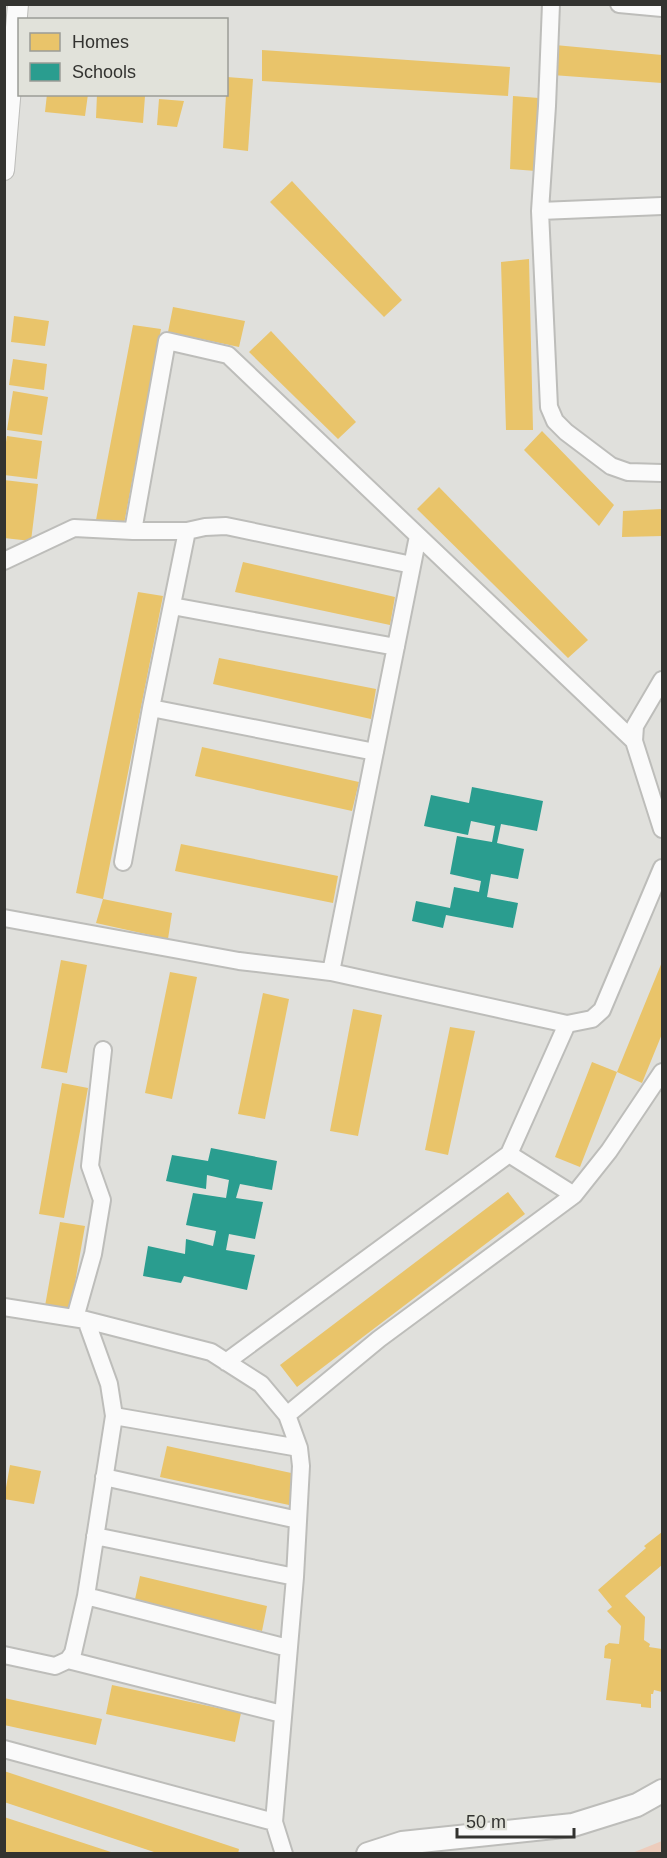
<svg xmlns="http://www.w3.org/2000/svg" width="667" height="1858" viewBox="0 0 667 1858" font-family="Helvetica,sans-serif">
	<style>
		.green { fill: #edccbc }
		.homes { fill: #e9c46a }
		.schools { fill: #2a9d8f }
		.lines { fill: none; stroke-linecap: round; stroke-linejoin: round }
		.minor-casing { stroke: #bdbdba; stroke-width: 20 }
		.tertiary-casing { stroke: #bdbdba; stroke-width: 22 }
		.secondary-casing { stroke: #bdbdba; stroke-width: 26 }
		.minor { stroke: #fafafa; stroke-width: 16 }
		.tertiary { stroke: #fafafa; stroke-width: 20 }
		.secondary { stroke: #fafafa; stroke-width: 22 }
	</style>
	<rect width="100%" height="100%" fill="#e0e0dc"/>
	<!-- green -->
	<path class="green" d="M662,1841V1853H632Z"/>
	<!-- homes -->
	<path class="homes" d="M555,45L662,55V83L552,75Z
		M262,50L510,67L508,96L262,81Z
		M227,77L253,79L248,151L223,148Z
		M47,94H88L85,116L45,112Z
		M97,94L145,96L143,123L96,118Z
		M513,96L539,98L536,171L510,169Z
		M159,99L184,101L177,127L157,125Z
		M292,181L402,300L384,317L270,202Z
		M529,259L533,430H506L501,262Z
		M173,307L245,321L239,347L168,332Z
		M14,316L49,321L45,346L11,342Z
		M133,325L161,329L124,524L96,520Z
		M271,331L356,422L338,439L249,352Z
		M13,359L47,364L44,390L9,385Z
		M13,391L48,397L42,435L7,430Z
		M542,431L614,505L599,526L524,450Z
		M7,436L42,441L37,479L4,475V454Z
		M4,480L38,484L31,541L4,538Z
		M439,487L588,640L568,658L417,509Z
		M662,509V536L622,537L623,511Z
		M243,562L395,597L390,625L235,592Z
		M138,592L163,596L103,899L76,893Z
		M219,658L376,689L371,719L213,684Z
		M202,747L359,782L352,811L195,776Z
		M181,844L338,876L333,903L175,871Z
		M103,899L172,913L168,939L96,923Z
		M61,960L87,965L67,1073L41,1068Z
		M662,962V1034L642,1083L617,1072L580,1167L555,1157L592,1062L617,1072Z
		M170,972L197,977L172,1099L145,1093Z
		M263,993L289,999L265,1119L238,1114Z
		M353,1009L382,1015L358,1136L330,1131Z
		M450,1027L475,1031L448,1155L425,1150Z
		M62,1083L88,1088L64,1218L39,1214Z
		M508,1192L525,1214L297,1387L280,1365Z
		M60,1222L85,1226L70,1311L45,1306Z
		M167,1446L296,1474L289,1505L160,1477Z
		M10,1465L41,1471L34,1504L4,1499Z
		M662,1532V1565L625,1596L645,1617L644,1640L650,1644L649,1647L662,1649V1692L654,1690L653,1694H651V1708L641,1707V1704L606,1700L611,1659L604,1658L605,1646L609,1643L619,1644L621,1626L607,1611L612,1607L598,1590L646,1548L644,1546Z
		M140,1576L267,1606L262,1631L134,1604Z
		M112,1685L241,1713L235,1742L106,1714Z
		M4,1698L102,1719L96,1745L4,1725Z
		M4,1771L239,1849L238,1854H160L4,1802Z
		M4,1817L114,1853V1854H4Z"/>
	<!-- schools -->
	<path class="schools" d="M472,787L543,801L537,831L501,824L497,843L524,849L518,879L491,874L487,897L518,903L513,928L446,915L443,928L412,921L416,901L450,908L454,887L479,892L481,881L450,874L457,836L492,842L495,826L471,821L468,835L424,826L431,795L469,803Z
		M211,1148L277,1161L272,1190L240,1184L236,1198L263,1202L255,1239L229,1234L226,1250L255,1255L247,1290L184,1276L181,1283L143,1276L148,1246L185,1254L186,1239L213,1246L216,1231L186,1225L193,1193L226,1198L229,1180L207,1175L206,1189L166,1181L172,1155L208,1161Z"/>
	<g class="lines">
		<defs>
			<path id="minor" d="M551,4L547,106L540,211L549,407L555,421L566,432L611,466L628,472L662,473
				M619,4L662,8
				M540,211L662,206
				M133,531L167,341L228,355L634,741
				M187,531L205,527L226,526L412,565
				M4,561L74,528L133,531H187L151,708L123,862
				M172,606L396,647
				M662,680L635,726L634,741L662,829
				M151,708L375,752
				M4,918L239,961L331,972L567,1024L592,1019L602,1010L662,868
				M331,972L418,536
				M509,1154L574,1195
				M4,1307L86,1320L211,1352L261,1384L287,1415L299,1448L301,1466L295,1577L274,1822L284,1854
				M75,1318L93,1254L102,1200L90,1166L103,1050
				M226,1362L509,1154L567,1024
				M287,1415L379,1339L574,1195L609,1151L662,1072
				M114,1416L299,1448
				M104,1477L298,1520
				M95,1536L295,1577
				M86,1596L288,1648
				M4,1655L55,1666L68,1660L73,1653L86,1596L114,1416L109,1384L86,1320
				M68,1660L282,1714
				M4,1749L274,1822"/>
			<path id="tertiary" d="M4,170L18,4"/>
			<path id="secondary" d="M368,1854L402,1843L573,1825L637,1805L662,1791"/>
		</defs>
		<!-- minor casing -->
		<use href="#minor" class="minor-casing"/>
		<!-- tertiary casing -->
		<use href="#tertiary" class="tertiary-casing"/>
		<!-- secondary casing -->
		<use href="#secondary" class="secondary-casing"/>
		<!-- minor -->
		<use href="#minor" class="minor"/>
		<!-- tertiary -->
		<use href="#tertiary" class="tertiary"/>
		<!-- secondary -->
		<use href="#secondary" class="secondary"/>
	</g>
	<!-- border -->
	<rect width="667" height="1858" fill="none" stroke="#333330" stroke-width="12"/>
	<!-- legend -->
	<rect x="18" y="18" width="210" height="78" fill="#e1e2da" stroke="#9b9c96" stroke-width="1.5"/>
	<rect x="30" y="33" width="30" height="18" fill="#e9c46a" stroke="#9b9c96" stroke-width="1.5"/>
	<text x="72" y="48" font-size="18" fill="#333330">Homes</text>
	<rect x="30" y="63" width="30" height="18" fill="#2a9d8f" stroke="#9b9c96" stroke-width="1.5"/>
	<text x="72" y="78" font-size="18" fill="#333330">Schools</text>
	<!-- scale -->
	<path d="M457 1828v9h117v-9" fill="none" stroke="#333330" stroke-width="3"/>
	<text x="466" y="1828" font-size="18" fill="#333330" stroke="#e1e2da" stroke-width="4.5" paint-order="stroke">50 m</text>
</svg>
